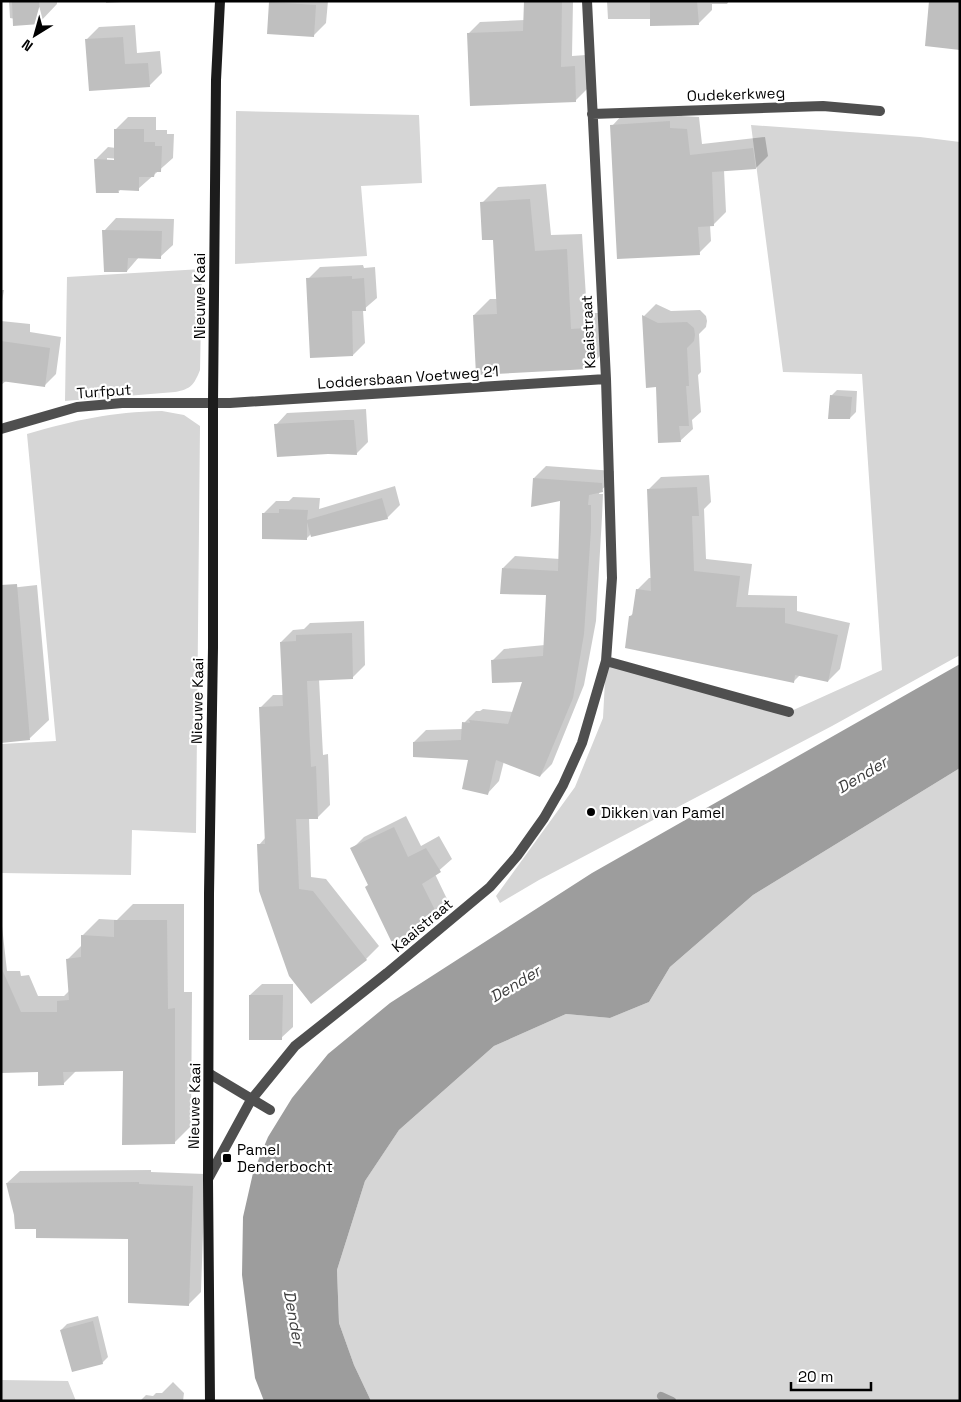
<svg xmlns="http://www.w3.org/2000/svg" width="961" height="1402" viewBox="0 0 961 1402" font-family="'Space Grotesk',sans-serif">
	<style>
		.green { fill: #d6d6d6 }
		.water { fill: #9d9d9d }
		.shadow { fill: #0003; fill-rule: evenodd }
		.lines { fill: none; stroke-linecap: round; stroke-linejoin: round }
		.stream { stroke: #9d9d9d; stroke-width: 8 }
		.building { fill: #bfbfbf }
		.street { stroke: #4f4f4f; stroke-width: 10 }
		.secondary { stroke: #1c1c1c; stroke-width: 10 }
		.poi-dot { fill: #000; stroke: #fff; stroke-width: 2 }
		.labels { text-anchor: middle; dominant-baseline: central; stroke-width: 4.5; stroke-linejoin: round; paint-order: stroke }
		.street-label { font-size: 15px; fill: #000; stroke: #fff }
		.poi-label { font-size: 15px; fill: #000; stroke: #fff; text-anchor: start }
		.water-label { font-size: 16px; font-style: italic; fill: #3e3e3e; stroke: #fff }
	</style>
	<rect width="100%" height="100%" fill="#fff"/>
	<!-- green -->
	<path class="green" d="M236,111L419,115L422,183L361,186L367,256L235,264Z
		M751,125L920,137L960,142V655L832,726L539,880L500,903L496,896L575,787L603,718L606,661L789,712L882,670L862,374L783,372Z
		M202,269L200,370C194,385 191,389 175,392L65,401L67,277Z
		M162,411L184,415L200,426L196,833L132,830L131,875L1,873V744L56,741L27,434C75,420 111,412 162,411Z
		M960,768V1401H371L354,1365L339,1323L337,1270L365,1181L399,1130L494,1046L566,1014L610,1018L649,1002L670,967L753,895Z
		M1,1380L68,1381L76,1401H1Z"/>
	<!-- water -->
	<path class="water" d="M960,664V768L753,895L670,967L649,1002L610,1018L566,1014L494,1046L399,1130L365,1181L337,1270L339,1323L354,1365L371,1401H264L255,1378L242,1275L243,1217L253,1173L268,1137L292,1098L328,1054L390,1003L592,873Z"/>
	<!-- shadow -->
	<path class="shadow" d="M9,1H57V4L39,23L10,18Z
		M106,1H138L106,3Z
		M270,1H328L326,23L313,36L268,33Z
		M526,1H573L572,56L586,55L587,89L575,101L469,33L480,22L525,20Z
		M607,1H729L727,4H712V10L698,24L651,19H608Z
		M135,25L137,53L160,51L162,73L149,86L87,39L99,27Z
		M681,110L682,116L699,117L702,144L765,137L768,156L756,168L724,170L726,212L713,225H710L711,241L699,253L612,126L624,113Z
		M128,117H156V130H167V134H174L173,158L138,189H121L118,192L95,160L108,147L116,148V129ZM107,158L120,159V161H107Z
		M546,184L551,235L582,234L587,313H602L604,352L588,368L474,315L490,299H497L494,239L482,203L498,187Z
		M116,218L174,219L173,245L160,257H139L127,271L104,231Z
		M363,265L364,268L375,267L377,298L363,310L365,343L353,355L308,279L320,267Z
		M1,290H4L1,307Z
		M656,304L671,311L700,310L706,316L707,321L706,327L699,334L701,372L698,375L701,412L692,420L693,429L680,441L657,386H647L644,316Z
		M1,321L30,324V332L61,337L56,374L44,386L6,381L1,385Z
		M837,390L857,391L856,412L850,418L831,396Z
		M366,409L368,442L356,454L276,425L287,413Z
		M546,466L614,471V479L600,491L599,494H603L602,517L596,621L584,685L552,764L540,776L504,761L499,781L488,793L469,759L414,742L426,730L463,729L464,723L476,711H480L483,709L513,712L524,681L492,661L504,649L545,645L547,594L503,568L515,556L560,559L561,499L534,478Z
		M709,475L711,502L704,509L706,559L752,564L748,595L797,596V611L850,623L840,669L828,681L800,675L793,682L630,616L634,613L637,590L649,578H652L648,490L661,477Z
		M395,486L400,505L387,518L312,533L306,539L263,514L276,501H289L293,497L320,498L319,509Z
		M37,585L49,720L30,738L1,742V589Z
		M364,621L365,665L353,677L319,679L323,755L328,754L330,805L317,818H309L311,877L326,879L379,946L366,959L311,1002L259,845L266,837L260,708L273,695H283L281,642L293,630L304,629L310,623Z
		M406,816L421,846L439,836L452,859L435,874L447,899L435,911L369,884L352,849L364,837Z
		M133,904H184V992H192L191,1126L174,1143L124,1069L77,1070L63,1084L39,1071L1,1072V917L7,971H20L21,976L29,975L38,996H64L70,990L68,959L82,945V936L99,919L117,920Z
		M262,984H293V1027L281,1038L250,995Z
		M151,1170V1172L205,1174L201,1292L189,1304L130,1238L37,1227L15,1214L7,1183L20,1171Z
		M98,1316L108,1357L102,1363L61,1330L67,1324Z
		M173,1382L184,1393L183,1401H140L146,1395L153,1396L156,1393H162Z"/>
	<g class="lines">
		<!-- stream -->
		<path class="stream" d="M661,1396L672,1401"/>
	</g>
	<!-- building -->
	<path class="building" d="M12,1H39L40,24L13,26Z
		M524,1H562L561,67L575,66L576,102L470,106L467,33L523,31Z
		M650,1H697L699,25L650,26Z
		M929,1H960V50L925,46Z
		M269,2L316,5L314,37L267,34Z
		M123,37L125,64L148,63L150,87L89,91L85,39Z
		M670,121V128L687,129L690,155L753,148L756,169L712,172L714,226L698,227L700,255L617,259L610,125Z
		M114,129H144V142H155V146H162L161,172H155L154,177H139V191L118,190L119,193H96L94,159L114,160Z
		M530,199L535,251L567,249L571,329L586,328L589,369L476,375L473,315L497,314L493,240H482L480,202Z
		M102,230L162,231L161,259L128,258L127,272H104Z
		M352,276V279L364,278L366,311H352L353,356L310,358L306,278Z
		M642,315L658,323L687,322L694,328L695,335L694,341L687,348L689,386H686L689,426H679L681,442L658,443L656,387L646,388Z
		M1,341L50,348L45,387L1,381Z
		M830,395L852,397L850,419H828Z
		M344,420H354L357,455L328,454L277,457L274,424Z
		M533,478L602,483L603,492L589,495L588,505H591V529L584,634L573,698L540,777L496,760L488,795L462,789L468,760L413,757V742L461,740L462,722L470,723L469,720L508,724L522,682L492,683L491,660L543,656L546,595L500,594L502,568L558,571L560,501L531,507Z
		M697,487L699,516H692L694,571L740,576L736,607L785,608V623L838,635L828,682L795,675L794,683L625,648L629,616H632L636,589L651,591L647,489Z
		M382,498L388,519L311,537L307,522V540L262,539V513H279V509L308,510L307,520Z
		M17,584L30,740L1,743V585Z
		M352,633L353,679L307,681L311,767L316,766L318,819H296L299,889L313,891L367,960L311,1004L289,976L259,891L257,844H265L259,707L283,706L280,642L296,641V635Z
		M394,827L408,857L426,848L441,872L422,884L436,912L393,945L365,887L368,885L350,848Z
		M114,920H167L168,1009L175,1008V1144L122,1145L123,1071L63,1072L64,1085L38,1086V1072L1,1073V967L21,1012H57V1001L69,1000L66,959L81,957V935L114,937Z
		M249,995H283L282,1040H249Z
		M139,1182V1184L193,1186L189,1306L128,1303V1239L36,1238V1229H15L14,1215L6,1183Z
		M93,1321L103,1364L72,1372L60,1330Z"/>
	<g class="lines">
		<!-- street -->
		<path class="street" d="M592,114L823,106L880,111
			M1,429L77,407L122,403H230L606,379
			M606,661L789,712
			M210,1074L270,1110
			M208,1179L251,1100L295,1046L387,973L490,887L517,856L544,818L563,785L582,743L606,661L612,578L606,379L587,1"/>
		<!-- secondary -->
		<path class="secondary" d="M210,1401L208,1179L209,894L213,648V403L216,80L220,1"/>
	</g>
	<!-- markers -->
	<g class="poi-dot">
		<circle cx="591" cy="812" r="5"/>
		<rect x="222" y="1153" width="10" height="10" rx="2.5"/>
	</g>
	<g class="labels">
		<!-- street labels -->
		<g class="street-label">
			<text transform="translate(736 94) rotate(-2)">Oudekerkweg</text>
			<text transform="translate(199 296) rotate(-90)">Nieuwe Kaai</text>
			<text transform="translate(588 332) rotate(-93)">Kaaistraat</text>
			<text transform="translate(408 377) rotate(-4)">Loddersbaan Voetweg 21</text>
			<text transform="translate(104 391) rotate(-4)">Turfput</text>
			<text transform="translate(197 701) rotate(-89)">Nieuwe Kaai</text>
			<text transform="translate(422 925) rotate(-40)">Kaaistraat</text>
			<text transform="translate(194 1106) rotate(-89)">Nieuwe Kaai</text>
		</g>
		<!-- poi labels -->
		<g class="poi-label">
			<text x="601" y="812">Dikken van Pamel</text>
			<text x="237" y="1149">Pamel<tspan x="237" dy="17">Denderbocht</tspan></text>
		</g>
		<!-- water labels -->
		<g class="water-label">
			<text transform="translate(862 775) rotate(-31)">Dender</text>
			<text transform="translate(515 984) rotate(-31)">Dender</text>
			<text transform="translate(294 1318) rotate(80)">Dender</text>
		</g>
	</g>
	<!-- border -->
	<rect width="961" height="1402" fill="none" stroke="#000000" stroke-width="5"/>
	<!-- north arrow -->
	<g transform="translate(35 35) rotate(217)" stroke="#ffffff" stroke-width="4" paint-order="stroke">
	<path d="M0-4L9 19L0 12L-9 19Z" fill="#000000"/>
	<text y="-8" font-size="14" font-weight="bold" text-anchor="middle" fill="#000000">N</text>
	</g>
	<!-- scale -->
	<path d="M791 1382v8h80v-8" fill="none" stroke="#000000" stroke-width="2.5"/>
	<text x="798" y="1382" font-size="15" fill="#000000" stroke="#ffffff" stroke-width="4" paint-order="stroke">20 m</text>
</svg>
